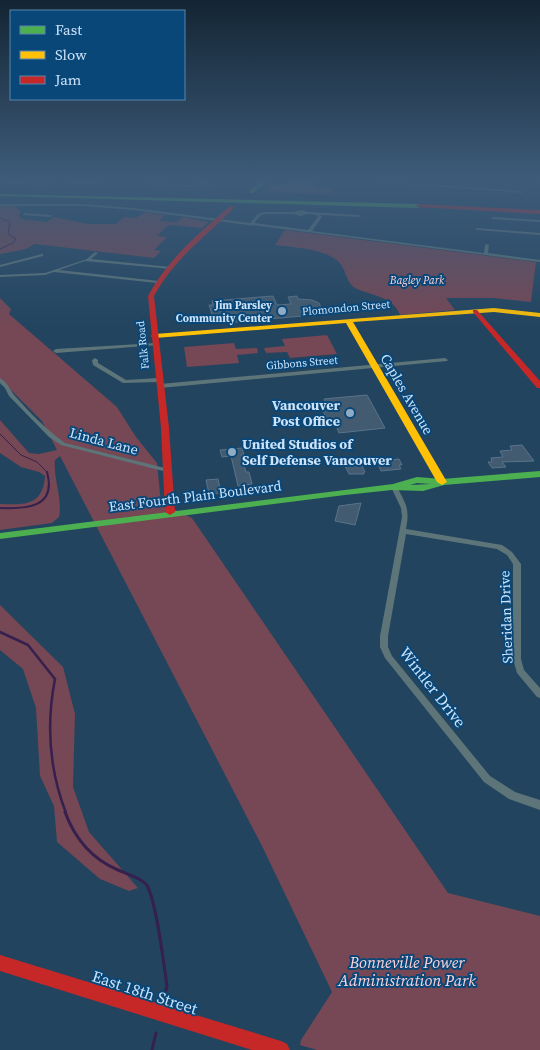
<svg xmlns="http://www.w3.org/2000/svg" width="540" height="1050" viewBox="0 0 540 1050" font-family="'Source Serif 4',serif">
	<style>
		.green { fill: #764754 }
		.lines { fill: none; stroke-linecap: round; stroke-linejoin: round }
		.stream-far3 { stroke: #36204e; stroke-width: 1 }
		.stream-far2 { stroke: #36204e; stroke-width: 2 }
		.stream-far1 { stroke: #36204e; stroke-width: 2.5 }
		.stream { stroke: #36204e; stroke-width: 3 }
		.building { fill: #425b70; stroke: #59738a }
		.street { fill: #5d7579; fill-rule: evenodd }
		.fast { fill: #4caf50; fill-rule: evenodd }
		.slow { fill: #ffc107; fill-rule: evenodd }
		.jam { fill: #c62828; fill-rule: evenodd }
		.poi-dot { fill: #90abc4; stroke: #094778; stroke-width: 2 }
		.labels { text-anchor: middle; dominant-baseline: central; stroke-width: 4; stroke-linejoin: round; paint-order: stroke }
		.far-park-label { font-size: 11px; font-style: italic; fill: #fdd3d9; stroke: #094778 }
		.far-poi-label { font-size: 11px; font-weight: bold; fill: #cce3fa; stroke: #094778; text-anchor: end }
		.far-street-label { font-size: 11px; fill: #cce3fa; stroke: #094778 }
		.street-label { font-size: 14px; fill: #cce3fa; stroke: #094778 }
		.poi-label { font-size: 14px; font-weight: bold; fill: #cce3fa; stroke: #094778; text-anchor: end }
		.near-street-label { font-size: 16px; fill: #cce3fa; stroke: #094778 }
		.near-park-label { font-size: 16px; font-style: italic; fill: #fdd3d9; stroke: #094778 }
	</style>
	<rect width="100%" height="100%" fill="#22445f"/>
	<!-- green -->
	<path class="green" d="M293,181L317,183L314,187L333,188L329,194L274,192L269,190L273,185L282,186Z
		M0,206L18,207L17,210H21L19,214L21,219L47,222L54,217L88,224H116L124,217L136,218L145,212L165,215L159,221L177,222L183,217L208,222L202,228L172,225L167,226L157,236L167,237L154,250L161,251L154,258L35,244L26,249L0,254Z
		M285,230L536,262L531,302L493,298H446L455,310L400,315C393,296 372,296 355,288C346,283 346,269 339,262C326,249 292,247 275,245Z
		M0,298L11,309L9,314L117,407L136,437L157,463L161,503L192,518L448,893L540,916V1050H317L300,1045L301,1040L332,992L262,846L60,456L55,460C53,479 63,499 59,517L52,523L0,530V504C24,505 43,506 45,476L39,472L21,467L0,453V420L29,453L39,454L57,450L42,421L0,379Z
		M327,335L337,354L290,358L287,352L266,353L264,348L285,346L282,339Z
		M234,343L236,349L257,348L258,353L237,355L239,363L187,367L184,347Z
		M0,605L63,667L75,714L73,787L89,832L138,888L129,891L100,879L57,842L54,806L40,776L36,708L23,669L0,650Z"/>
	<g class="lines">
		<!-- stream-far3 -->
		<path class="stream-far3" d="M0,218L10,222L8,234L16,239L13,243L0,249
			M0,434L21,455L37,462L48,473"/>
		<!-- stream-far2 -->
		<path class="stream-far2" d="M0,508C26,509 57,508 47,472"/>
		<!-- stream-far1 -->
		<path class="stream-far1" d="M0,632L28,645L55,679C46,725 49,769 66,813"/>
		<!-- stream -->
		<path class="stream" d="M65,812C75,839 92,859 118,870C127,874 139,877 146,884C156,897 164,966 167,986L164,997
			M152,1050L156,1033"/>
	</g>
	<!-- building -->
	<path class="building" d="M273,296L277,305L291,304L288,297L297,296L298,299L312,300L319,303L324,314L225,323L224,320L214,321L209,305H213L212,301Z
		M367,395L385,428L339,433L334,421L328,422L320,404L326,403L324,399Z
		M522,445L534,461L502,462L506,467L492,468L488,462H492L491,458L503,457L500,451L512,450L510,446Z
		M242,448L244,455H241L246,472H249L252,484L238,486L231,456L222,457L220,450Z
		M399,459L402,465H399L401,469L381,471L377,462Z
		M361,464L365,472L363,473L364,474H349L345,466Z
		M218,479L221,493L209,494L206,480Z
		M361,503L355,525L335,521L339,506Z"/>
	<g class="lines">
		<!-- street -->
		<path class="street" d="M0,181L23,182L25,183L23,184L0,182Z
			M52,181L95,182L107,181L95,184L55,182L43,186L26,184L28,183L43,184Z
			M204,181H208L203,184L215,187L213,188L200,185L194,187L150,185L148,184L150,183L194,185Z
			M363,181H373L426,185L424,186Z
			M429,184L522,191L524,192L522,193L428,186Z
			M0,204H82L134,208L250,223L258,214L264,212H294L302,210L308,212L359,215L361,216L360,217L320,215L322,217L312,231L484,253L485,245L487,244L489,245L488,253L540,260V262L252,225L250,226L248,225L134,210L82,206H0ZM264,214H294L300,216L308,214L317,215L318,217L308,230L254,223L260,216Z
			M24,213L50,215L52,216L50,217L23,215Z
			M493,217L540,220V222L492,219L491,218Z
			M476,228L540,233V235L477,230H476Z
			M95,252L98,253L91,259L171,267L173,268L171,269L85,261L59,270L159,281V283H157L54,272L45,275L0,277V275L45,273L87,259Z
			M42,254H43V256L0,267V265Z
			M156,343L158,344V345L56,353L53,351L56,349Z
			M95,358L98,360V363L126,380L158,378L161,380L158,382L123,383L93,365L92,360Z
			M445,358L448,360L447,361L160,388L157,386L160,384Z
			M0,378C8,383 10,390 15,396C30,413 47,430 65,443L169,469L170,470L167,472L61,445L49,437L9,396L5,388L0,383Z
			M394,485L397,487C406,504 410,509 406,529L502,545L512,552L521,564V659L524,670L540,688V698L537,697L517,673L513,659V564L507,555L497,549L406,534L388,636V647L392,656L490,776L515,792L540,800V810L509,799L484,782L385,658L380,647V636L402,517L401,508L391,487Z"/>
		<!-- fast -->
		<path class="fast" d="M264,181H268L253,193H249V191Z
			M0,194L418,204L421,206L418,208L0,196Z
			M540,471V477L444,485L423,491L392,490L345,495L0,539V533L393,484L417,477L442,479ZM417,483L431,484L410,485Z"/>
		<!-- slow -->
		<path class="slow" d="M494,308L540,313V317L494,312L353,322L447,482L442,485L437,482L346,323L155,338L151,336L155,334Z"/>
		<!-- jam -->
		<path class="jam" d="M418,204L540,210V214L416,207Z
			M230,206L235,207C205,238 176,256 154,296L169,428L175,512L170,515L165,512L161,428L148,296C168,259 199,233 230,206Z
			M473,310H477L540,381V388H537L473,312Z
			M0,955L281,1041L287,1044L290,1050H252L0,971Z"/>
	</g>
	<!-- sky -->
	<linearGradient id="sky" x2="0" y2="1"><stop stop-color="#132534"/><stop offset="0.55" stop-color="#3e5c7a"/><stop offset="1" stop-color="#3e5c7a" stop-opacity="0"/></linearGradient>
	<rect width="540" height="328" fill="url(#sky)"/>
	<!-- markers -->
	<g class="poi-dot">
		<circle cx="282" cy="311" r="5"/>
		<circle cx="350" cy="413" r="5"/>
		<circle cx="232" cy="452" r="5"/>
	</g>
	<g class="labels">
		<!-- far-park labels -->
		<g class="far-park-label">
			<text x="417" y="280">Bagley Park</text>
		</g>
		<!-- far-poi labels -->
		<g class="far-poi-label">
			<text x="272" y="305">Jim Parsley<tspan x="272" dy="13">Community Center</tspan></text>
		</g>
		<!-- far-street labels -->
		<g class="far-street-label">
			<text transform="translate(346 308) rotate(-5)">Plomondon Street</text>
			<text transform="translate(143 345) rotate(-96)">Falk Road</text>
			<text transform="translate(302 363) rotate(-5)">Gibbons Street</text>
		</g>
		<!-- street labels -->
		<g class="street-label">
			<text transform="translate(407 394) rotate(60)">Caples Avenue</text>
			<text transform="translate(104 441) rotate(15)">Linda Lane</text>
			<text transform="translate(195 496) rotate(-7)">East Fourth Plain Boulevard</text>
			<text transform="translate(506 617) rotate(-92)">Sheridan Drive</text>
		</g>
		<!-- poi labels -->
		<g class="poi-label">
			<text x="340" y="405">Vancouver<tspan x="340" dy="16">Post Office</tspan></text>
			<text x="242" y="444" text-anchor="start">United Studios of<tspan x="242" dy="16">Self Defense Vancouver</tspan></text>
		</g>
		<!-- near-street labels -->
		<g class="near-street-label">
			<text transform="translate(433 687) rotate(52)">Wintler Drive</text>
			<text transform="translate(145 992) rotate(18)">East 18th Street</text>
		</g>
		<!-- near-park labels -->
		<g class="near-park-label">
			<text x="407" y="962">Bonneville Power<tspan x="407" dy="18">Administration Park</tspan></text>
		</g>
	</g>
	<!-- legend -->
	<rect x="10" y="10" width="175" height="90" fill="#094778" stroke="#5785ac"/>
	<rect x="20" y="26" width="25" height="8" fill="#4caf50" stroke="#5785ac"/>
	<text x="55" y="35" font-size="15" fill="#cce3fa">Fast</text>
	<rect x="20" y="51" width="25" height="8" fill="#ffc107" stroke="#5785ac"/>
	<text x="55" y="60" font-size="15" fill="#cce3fa">Slow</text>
	<rect x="20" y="76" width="25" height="8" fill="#c62828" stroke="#5785ac"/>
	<text x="55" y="85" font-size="15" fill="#cce3fa">Jam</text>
</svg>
